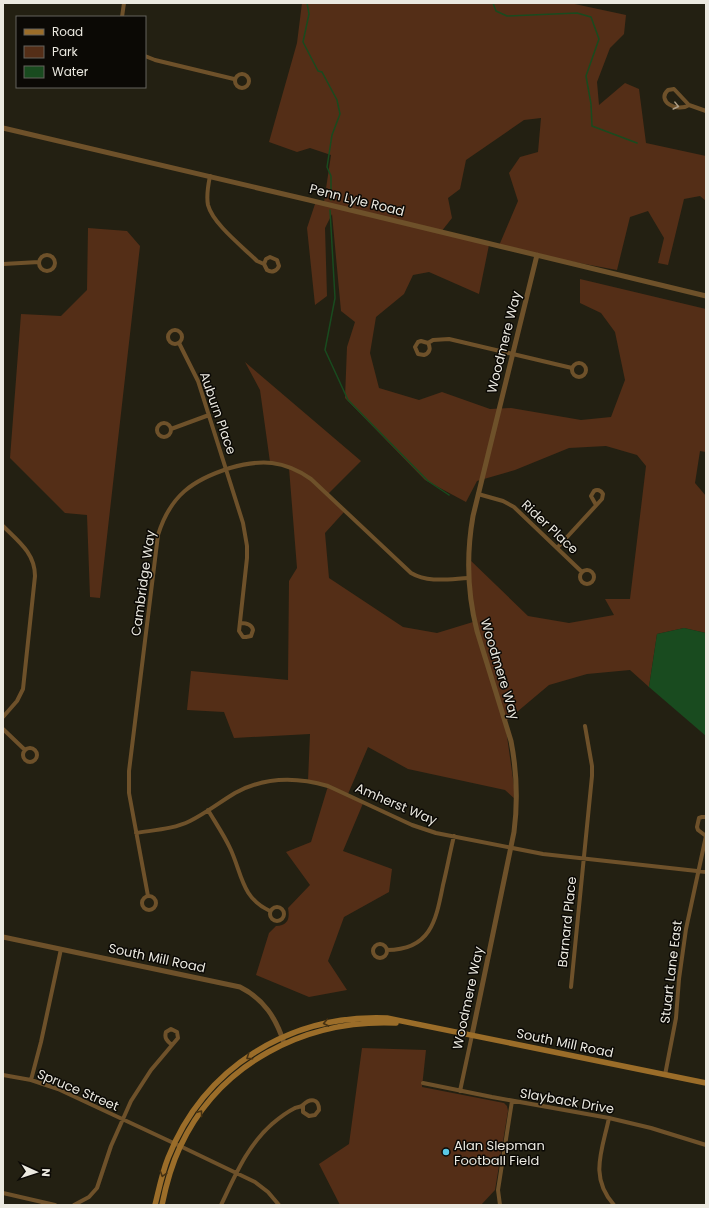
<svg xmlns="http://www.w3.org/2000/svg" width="709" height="1208" viewBox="0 0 709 1208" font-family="Poppins,sans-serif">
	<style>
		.green { fill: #542e17 }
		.water { fill: #194b1f }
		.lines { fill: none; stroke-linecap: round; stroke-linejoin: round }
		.stream { stroke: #194b1f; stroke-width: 1.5 }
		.minor { stroke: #6e512a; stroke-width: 4 }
		.tertiary { stroke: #6e512a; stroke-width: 5 }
		.secondary { stroke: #9b6d29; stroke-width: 5.5 }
		.oneway { stroke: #ac9d85 }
		.oneway2 { stroke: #453113 }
		.poi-dot { fill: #5ac8e5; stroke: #0b0905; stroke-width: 1.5 }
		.labels { text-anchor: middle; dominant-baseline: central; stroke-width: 3; stroke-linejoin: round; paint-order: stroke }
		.street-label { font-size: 13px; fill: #ebe9e0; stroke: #0b0905 }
		.poi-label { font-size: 13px; fill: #ebe9e0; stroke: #0b0905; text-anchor: start }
	</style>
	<rect width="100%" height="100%" fill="#232012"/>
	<!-- green -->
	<path class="green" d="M302,3H570L626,15L624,34L610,48L597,82L599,105L625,83L639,89L646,143L706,156V201L700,196L684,199L668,265L658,263L664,238L648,211L630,217L617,270L498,248L518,201L509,173L520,157L538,152L541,118L524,120L466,160L460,189L448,198L452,218L441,232L489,245L479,294L429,272L413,275L404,294L376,317L370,353L379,388L419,400L442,392L490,409L511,408L581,420L611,417L625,380L615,332L601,313L580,303V279L706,309V452L700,451L695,483L706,496V633L684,628L657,634L649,687L630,670L587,674L549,685L505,722L516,800L505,790L408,769L368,747L348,794L364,801L343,851L392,869L389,892L344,917L328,961L347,990L309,997L256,975L269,933L276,926C288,925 290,919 288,908L310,885L286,852L311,842L328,786L308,781L310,734L234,738L224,712L187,710L191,671L288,680L289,581L297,568L289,468L270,462L260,390L245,362L361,461L328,494L344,512L325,533L329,578L403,627L437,633L473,622L468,558L528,616L569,623L614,615L605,599H630L646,466L637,455L606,446L569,448L515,470L477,481L466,502L425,480L345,398L347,347L355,322L341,311L332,214L325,228L327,296L315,305L307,228L316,201L324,202L331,155L310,148L297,152L269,142L297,43Z
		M88,228L127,231L140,246L100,598L90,597L87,515L65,513L10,458L21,314L61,316L87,290Z
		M362,1048L426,1050L422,1087L504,1103L507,1106L508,1111L495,1190L481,1205H340L319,1164L349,1144Z"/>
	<!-- water -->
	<path class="water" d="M684,628L706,633V736L649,687L657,634Z"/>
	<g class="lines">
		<!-- stream -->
		<path class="stream" d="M307,3L309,14L303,42L318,71L322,72L337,100L340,114L332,135L327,167L331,176V200
			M493,3L496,11L507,16L577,13L591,17L599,39L586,76L591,104L592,126L637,143
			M330,210L335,298L325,350L348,400L428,481L449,495"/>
		<!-- minor -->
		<path class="minor" d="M122,17L124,3
			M145,56L155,60L234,79
			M235 81a7 7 0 1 1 14 0a7 7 0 1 1-14 0Z
			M689,105C677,113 656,101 668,90L674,89L689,105L706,111
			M210,176C208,186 206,195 208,205C213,224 243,247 257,261L264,264L267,270C272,273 277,271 279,266L277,260L270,257L266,259L264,264
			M39 263a8 8 0 1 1 16 0a8 8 0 1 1-16 0Z
			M3,264L39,262
			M168 337a7 7 0 1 1 14 0a7 7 0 1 1-14 0Z
			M179,343L198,381L243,523L247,546V558L239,631L243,637H246L251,636L253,630C252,624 246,623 240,623
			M428,343C431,348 430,353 424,355L418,354L415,347L418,342L421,341L428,343L433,340L449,339L572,368
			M572 370a7 7 0 1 1 14 0a7 7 0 1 1-14 0Z
			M157 430a7 7 0 1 1 14 0a7 7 0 1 1-14 0Z
			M171,429L209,415
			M478,494L503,501L514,507L582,572
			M3,526C18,541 35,553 35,576L23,689L17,701L3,717
			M557,548L602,499L603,494C601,490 597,489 594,491L591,496L596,505
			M580 577a7 7 0 1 1 14 0a7 7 0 1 1-14 0Z
			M3,729L25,750
			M23 755a7 7 0 1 1 14 0a7 7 0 1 1-14 0Z
			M208,810C215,822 224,835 230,848C242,873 241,898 270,911
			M136,833C154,830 174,829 190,821C206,813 220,802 235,793C264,777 297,777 328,786L412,825L436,833L543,854L706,872
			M706,836L698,830L697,827L699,818L702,817H706
			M148,896L129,793V771L158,535C170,496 192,480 230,468C261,459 284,460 311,479L411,573C428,583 449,579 468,578
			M142 903a7 7 0 1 1 14 0a7 7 0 1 1-14 0Z
			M270 914a7 7 0 1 1 14 0a7 7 0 1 1-14 0Z
			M373 951a7 7 0 1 1 14 0a7 7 0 1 1-14 0Z
			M387,950C431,950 436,920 443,885C447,869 450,852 454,836
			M571,987L592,776V766L585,726
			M3,1075L31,1080L58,1089L180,1146L255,1182L268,1192L279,1205
			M665,1075L676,1018L679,979L686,929L706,836
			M31,1080L41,1042L61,949
			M423,1083L492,1097L609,1118L651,1128L706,1145
			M460,1091L472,1035
			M609,1118C602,1151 589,1177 614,1205
			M3,1193L55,1205
			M74,1205L89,1197L97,1188L111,1146L131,1101L151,1070L178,1038L177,1032L171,1029L166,1032C164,1038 167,1041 172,1045
			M221,1205C235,1176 247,1146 272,1124C279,1118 287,1112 295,1108C298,1107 301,1107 303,1105C310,1098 319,1098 319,1110L315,1115L309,1116L303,1112V1106
			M500,1205L498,1190L512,1101"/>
		<!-- tertiary -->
		<path class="tertiary" d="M3,128L309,200L706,296
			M3,937L240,987C264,999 276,1018 284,1043
			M472,1035L514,832C518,801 517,772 511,741L477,631C467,592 466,556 473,516L537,255"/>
		<!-- secondary -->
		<path class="secondary" d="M155,1205C159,1189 162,1173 168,1158C204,1067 290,1014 387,1018L706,1083
			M162,1205C166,1185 171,1166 180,1147C219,1063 305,1019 396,1023"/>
	</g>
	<!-- one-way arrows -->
	<defs><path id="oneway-chevron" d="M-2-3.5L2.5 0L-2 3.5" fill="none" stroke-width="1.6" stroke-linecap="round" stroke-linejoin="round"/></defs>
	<use class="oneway" href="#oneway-chevron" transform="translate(676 106) rotate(14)"/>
	<g class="oneway2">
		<use href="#oneway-chevron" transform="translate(326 1023) rotate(169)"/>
		<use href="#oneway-chevron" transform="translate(249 1057) rotate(146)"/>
		<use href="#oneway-chevron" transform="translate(200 1113) rotate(-53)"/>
		<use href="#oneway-chevron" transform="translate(163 1174) rotate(107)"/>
	</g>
	<!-- markers -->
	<circle class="poi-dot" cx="446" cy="1152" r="4"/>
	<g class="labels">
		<!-- street labels -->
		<g class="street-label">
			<text transform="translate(357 200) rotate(14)">Penn Lyle Road</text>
			<text transform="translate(504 342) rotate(-76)">Woodmere Way</text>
			<text transform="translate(218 413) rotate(71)">Auburn Place</text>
			<text transform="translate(550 527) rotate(43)">Rider Place</text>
			<text transform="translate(143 583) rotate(-82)">Cambridge Way</text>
			<text transform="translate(500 669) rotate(73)">Woodmere Way</text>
			<text transform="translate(396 804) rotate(23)">Amherst Way</text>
			<text transform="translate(567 922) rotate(-84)">Barnard Place</text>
			<text transform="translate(157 958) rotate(12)">South Mill Road</text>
			<text transform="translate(671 972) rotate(-83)">Stuart Lane East</text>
			<text transform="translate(468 998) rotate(-78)">Woodmere Way</text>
			<text transform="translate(565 1043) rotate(12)">South Mill Road</text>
			<text transform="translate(78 1090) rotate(23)">Spruce Street</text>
			<text transform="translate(567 1101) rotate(10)">Slayback Drive</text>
		</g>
		<!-- poi labels -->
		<g class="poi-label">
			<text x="454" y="1145">Alan Slepman<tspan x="454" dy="15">Football Field</tspan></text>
		</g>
	</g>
	<!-- border -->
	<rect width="709" height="1208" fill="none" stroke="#ebe9e0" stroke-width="8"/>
	<!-- legend -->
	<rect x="16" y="16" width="130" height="72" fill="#0b0905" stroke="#65635d"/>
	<rect x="24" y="29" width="20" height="6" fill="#9b6d29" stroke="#65635d"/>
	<text x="52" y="36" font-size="12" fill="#ebe9e0">Road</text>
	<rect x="24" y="46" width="20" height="12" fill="#542e17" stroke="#65635d"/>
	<text x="52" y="56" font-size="12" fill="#ebe9e0">Park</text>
	<rect x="24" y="66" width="20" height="12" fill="#194b1f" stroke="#65635d"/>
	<text x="52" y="76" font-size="12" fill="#ebe9e0">Water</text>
	<!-- north arrow -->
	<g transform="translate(36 1172) rotate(93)" stroke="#0b0905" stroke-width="3" paint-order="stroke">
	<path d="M0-3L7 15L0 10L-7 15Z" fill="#ebe9e0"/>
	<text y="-6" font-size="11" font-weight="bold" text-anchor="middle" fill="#ebe9e0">N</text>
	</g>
</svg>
